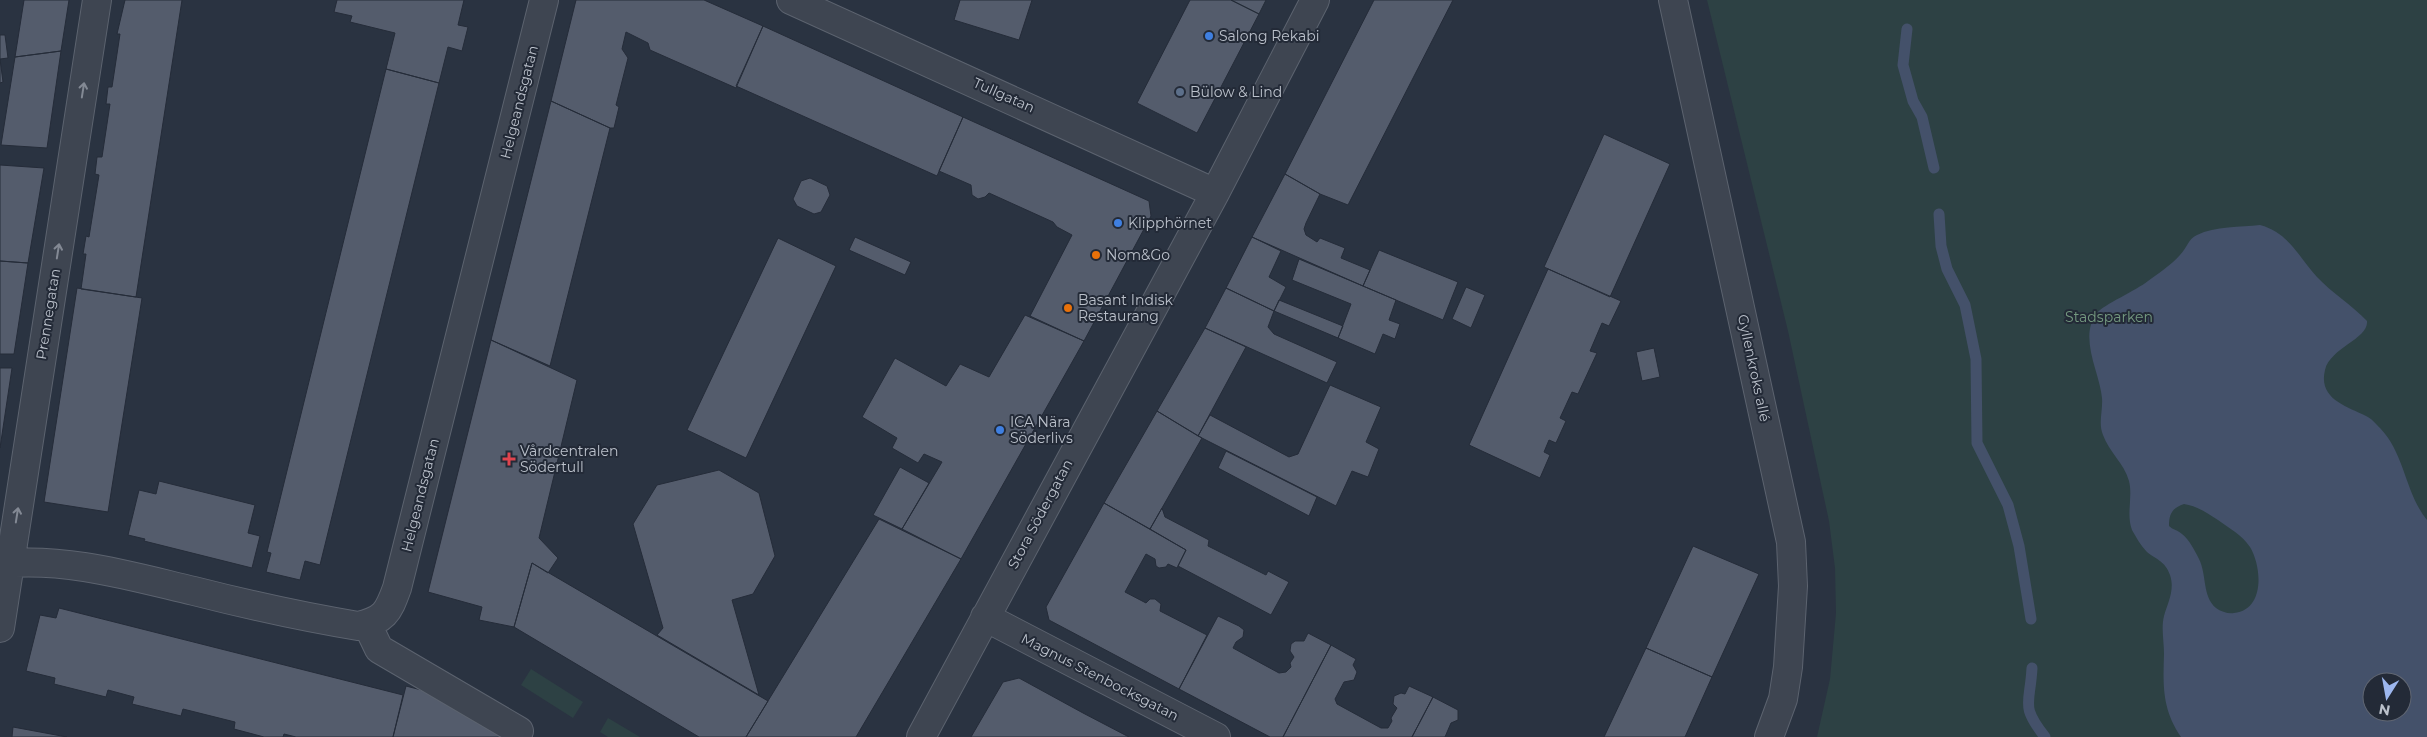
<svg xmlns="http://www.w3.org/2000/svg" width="2427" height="737" viewBox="0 0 2427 737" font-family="Montserrat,sans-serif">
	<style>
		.green { fill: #2d4144; fill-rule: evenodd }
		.water { fill: #44516a; fill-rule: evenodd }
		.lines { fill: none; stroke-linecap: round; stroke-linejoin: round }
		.stream { stroke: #44516a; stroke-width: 11 }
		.building { fill: #545c6c; stroke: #252c39 }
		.minor-casing { stroke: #5c636f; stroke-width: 30 }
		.minor { stroke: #3e4551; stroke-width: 28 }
		.oneway { stroke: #838994 }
		.shop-dot { fill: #3f7fe0; stroke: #232a37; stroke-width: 2 }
		.service-dot { fill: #5c6f8a; stroke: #232a37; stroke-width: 2 }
		.food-dot { fill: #e8710a; stroke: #232a37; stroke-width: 2 }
		.health-dot { fill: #e0444e; stroke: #232a37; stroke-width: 2 }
		.labels { text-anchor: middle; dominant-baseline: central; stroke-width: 4; stroke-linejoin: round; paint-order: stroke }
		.poi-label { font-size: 14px; fill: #bbc1cb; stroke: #232a37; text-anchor: start }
		.street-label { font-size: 14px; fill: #bbc1cb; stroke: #232a37 }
		.park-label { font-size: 14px; fill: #759a80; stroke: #232a37 }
	</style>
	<rect width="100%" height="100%" fill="#2a3341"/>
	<!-- green -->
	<path class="green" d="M1707,0H2427V737H1817L1830,679L1836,613L1835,568L1829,521L1788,331ZM2372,682H2402V712H2372Z
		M531,669L583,702L573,718L521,685Z
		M608,718L640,737H608L600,732Z"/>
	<!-- water -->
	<path class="water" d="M2260,225C2289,233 2298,256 2317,277C2332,293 2352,305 2367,321C2369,339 2331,347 2325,370C2318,399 2346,406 2366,416C2371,418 2376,424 2380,428C2405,454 2405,493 2427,520V737H2181C2162,709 2163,686 2164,654C2164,641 2161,628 2164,616C2168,602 2175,590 2170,575C2165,561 2157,560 2147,552C2141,546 2136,537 2132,530C2126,514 2133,497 2129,481C2124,463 2109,452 2103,435C2098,423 2103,411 2102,398C2100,373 2078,337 2097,313C2103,305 2137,290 2148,281C2159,273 2171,265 2180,255C2187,248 2188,239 2197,235C2215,226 2241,227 2260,225ZM2184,504C2197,506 2207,513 2218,520C2229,528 2242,535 2250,547C2262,567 2265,610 2234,613C2229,614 2221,612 2216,608C2202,596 2207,575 2199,559C2195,551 2189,539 2182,534C2178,530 2173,530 2169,526C2169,514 2172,508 2184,504ZM2372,682H2402V712H2372Z"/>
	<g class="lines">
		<!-- stream -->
		<path class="stream" d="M1907,29L1903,65L1913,101L1922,117L1934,168
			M1939,214L1941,246L1947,269L1965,305L1976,359L1977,443L2008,505L2019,546L2031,619
			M2032,668C2030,705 2020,705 2045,737"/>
	</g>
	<!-- building -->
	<path class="building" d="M24,0H69L61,51L15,57Z
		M125,0H182L136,297L81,289L86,254H83L86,236L89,237L99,175L95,174L97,157H102L110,104H106L108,87H112L120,34H117Z
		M337,0H464L458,25L468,27L462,51L448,47L439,83L386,69L395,33L350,22L352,16L334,12Z
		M576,0H704L763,26L736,88L650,50L648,43L626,32L622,49L628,58L616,105L619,107L614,128H610L551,101Z
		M960,0H1032L1019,40L954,20Z
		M1190,0H1231L1259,14L1197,133L1137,103Z
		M1231,0H1266L1259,14Z
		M1374,0H1453L1348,205L1320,194L1285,174Z
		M763,26L963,117L937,176L736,86Z
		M0,35H5L8,58L0,59Z
		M61,51L47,148L1,145L15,57Z
		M0,59L3,82L0,83Z
		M386,69L439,83L320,565L305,561L300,580L266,572L271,553L267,552Z
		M551,101L610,128L550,366L491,340Z
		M963,117L1149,201L1151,216L1084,341L1030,316L1072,235L1057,227L1053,222L989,193L985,197L978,199L972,195L971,185L939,171Z
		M1604,134L1670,164L1610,297L1544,267Z
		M0,165L44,168L28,263L0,261Z
		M1285,174L1320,194L1306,223L1304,229L1306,235L1317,242L1320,238L1345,248L1341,258L1370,270L1363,286L1252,237Z
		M810,178L827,186L830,195L821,212L814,214L797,206L793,199L801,181Z
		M855,237L911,262L905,275L849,250Z
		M1252,237L1281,251L1269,277L1286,287L1274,311L1226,288Z
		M778,238L836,266L746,458L687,430Z
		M1379,250L1458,282L1443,320L1363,286Z
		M1299,259L1396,300L1389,320L1400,324L1395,339L1383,334L1375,354L1338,338L1351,304L1292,280Z
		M0,261L28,263L14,354H0Z
		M1548,269L1621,301L1609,326L1602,323L1590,351L1597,353L1578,394L1572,392L1560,418L1566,421L1556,443L1549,440L1544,452L1550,455L1540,478L1469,445Z
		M1466,287L1485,295L1471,328L1452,319Z
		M77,288L142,298L108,512L44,502Z
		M1226,288L1274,311L1268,327L1274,334L1337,362L1327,383L1205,328Z
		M1279,300L1343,326L1338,338L1274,311Z
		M1025,315L1084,341L961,559L902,529L942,462L924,454L918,463L892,448L897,438L862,417L895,358L946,386L960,364L989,377Z
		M1205,328L1246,347L1198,436L1157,411Z
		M491,340L577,380L539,538L558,558L548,573L532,563L514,627L479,620L482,607L428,592Z
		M1654,348L1660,377L1642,381L1636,352Z
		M0,368H12L0,448Z
		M1330,385L1381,407L1366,442L1379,449L1368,477L1352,471L1336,506L1198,436L1210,415L1289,457L1298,454Z
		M1157,411L1202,438L1150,529L1104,503Z
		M1226,451L1317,497L1309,516L1218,468Z
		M900,467L929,483L902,529L873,515Z
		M719,470L759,493L775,556L753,594L732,600L759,695L657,635L663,628L633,524L657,485Z
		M159,481L255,505L248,533L260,536L252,568L144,541L145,539L128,535L139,490L156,494Z
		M1104,503L1186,550L1177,568L1168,564L1166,567L1159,568L1156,566L1155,559L1146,554L1125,592L1146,603L1150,599H1155L1161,604L1160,611L1207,635L1179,689L1049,620L1046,607Z
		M1162,508L1165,517L1209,540L1208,546L1266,575L1268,571L1289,582L1271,615L1178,566L1186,550L1150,529Z
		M879,519L961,559L856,737H746Z
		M1693,546L1759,574L1712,677L1646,648Z
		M532,563L768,701L746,737H699L514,627Z
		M59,608L403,695L393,737H296L284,734L283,737H264L234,729L235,722L183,709L181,716L132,704L134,697L108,690L106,697L54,684L55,678L26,671L40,615L56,618Z
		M1218,616L1239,626L1244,630L1243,637L1236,642L1233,648L1279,673L1286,672L1291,667L1290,663L1294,657L1290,651L1291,644L1295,641H1304L1308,633L1331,645L1283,737H1270L1179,689Z
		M1331,645L1356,659L1353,665L1357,672L1354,680L1344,682L1335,699L1337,704L1381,728H1388L1392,721L1391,718L1397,708L1393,704L1394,696L1401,693L1405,694L1409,686L1433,697L1412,737H1283Z
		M1646,648L1712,677L1685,737H1604Z
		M1019,678L1083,713L1129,737H971L1003,682Z
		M406,686L471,703L515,737H393Z
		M1433,697L1458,710V720L1451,723L1445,737H1412Z
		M13,727L67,737H12Z"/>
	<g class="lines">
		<defs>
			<path id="minor" d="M791,0L1215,193
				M1673,0L1791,542L1793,586L1788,667L1783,699L1769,737
				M0,564C66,557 130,576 194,591C249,605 303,617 358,626C384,620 388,613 397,588L544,0
				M985,617L1216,737
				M367,624L379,649L519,731
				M0,628L97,0
				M921,737L1215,193L1315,0"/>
		</defs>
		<!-- minor casing -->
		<use href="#minor" class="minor-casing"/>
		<!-- minor -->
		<use href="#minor" class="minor"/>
	</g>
	<!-- one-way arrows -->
	<defs><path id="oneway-shaft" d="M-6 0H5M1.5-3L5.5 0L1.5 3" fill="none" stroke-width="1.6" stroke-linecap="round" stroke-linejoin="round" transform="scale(1.25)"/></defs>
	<g class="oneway">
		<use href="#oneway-shaft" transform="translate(83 90) rotate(-81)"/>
		<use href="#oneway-shaft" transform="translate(58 251) rotate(-81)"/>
		<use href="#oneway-shaft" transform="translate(17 515) rotate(-81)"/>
	</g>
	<!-- markers -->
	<g class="shop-dot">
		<circle cx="1209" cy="36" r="5"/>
		<circle cx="1118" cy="223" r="5"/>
		<circle cx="1000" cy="430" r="5"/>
	</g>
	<circle class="service-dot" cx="1180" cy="92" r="5"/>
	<g class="food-dot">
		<circle cx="1096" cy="255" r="5"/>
		<circle cx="1068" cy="308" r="5"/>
	</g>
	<path class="health-dot" d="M506.5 451.5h5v5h5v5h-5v5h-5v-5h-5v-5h5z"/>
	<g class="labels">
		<!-- poi labels -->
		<g class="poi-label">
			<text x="1219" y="36">Salong Rekabi</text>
			<text x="1190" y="92">Bülow &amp; Lind</text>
			<text x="1128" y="223">Klipphörnet</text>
			<text x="1106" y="255">Nom&amp;Go</text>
			<text x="1078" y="300">Basant Indisk<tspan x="1078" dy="16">Restaurang</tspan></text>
			<text x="1010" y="422">ICA Nära<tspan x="1010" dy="16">Söderlivs</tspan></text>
			<text x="520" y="451">Vårdcentralen<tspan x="520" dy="16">Södertull</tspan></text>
		</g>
		<!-- street labels -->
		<g class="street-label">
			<text transform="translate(1004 95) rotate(24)">Tullgatan</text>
			<text transform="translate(519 102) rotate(-76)">Helgeandsgatan</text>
			<text transform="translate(48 314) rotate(-81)">Prennegatan</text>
			<text transform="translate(1754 368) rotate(78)">Gyllenkroks allé</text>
			<text transform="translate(420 495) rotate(-76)">Helgeandsgatan</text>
			<text transform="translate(1040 514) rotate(-62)">Stora Södergatan</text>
			<text transform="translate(1100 677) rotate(27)">Magnus Stenbocksgatan</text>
		</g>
		<!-- park labels -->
		<g class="park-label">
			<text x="2109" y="317">Stadsparken</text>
		</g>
	</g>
	<!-- north arrow -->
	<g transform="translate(2387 697) rotate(191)"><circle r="24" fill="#232a37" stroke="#606672"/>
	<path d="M0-4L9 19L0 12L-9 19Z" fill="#9db7ef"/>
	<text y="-8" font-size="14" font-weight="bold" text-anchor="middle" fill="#bbc1cb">N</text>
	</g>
</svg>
